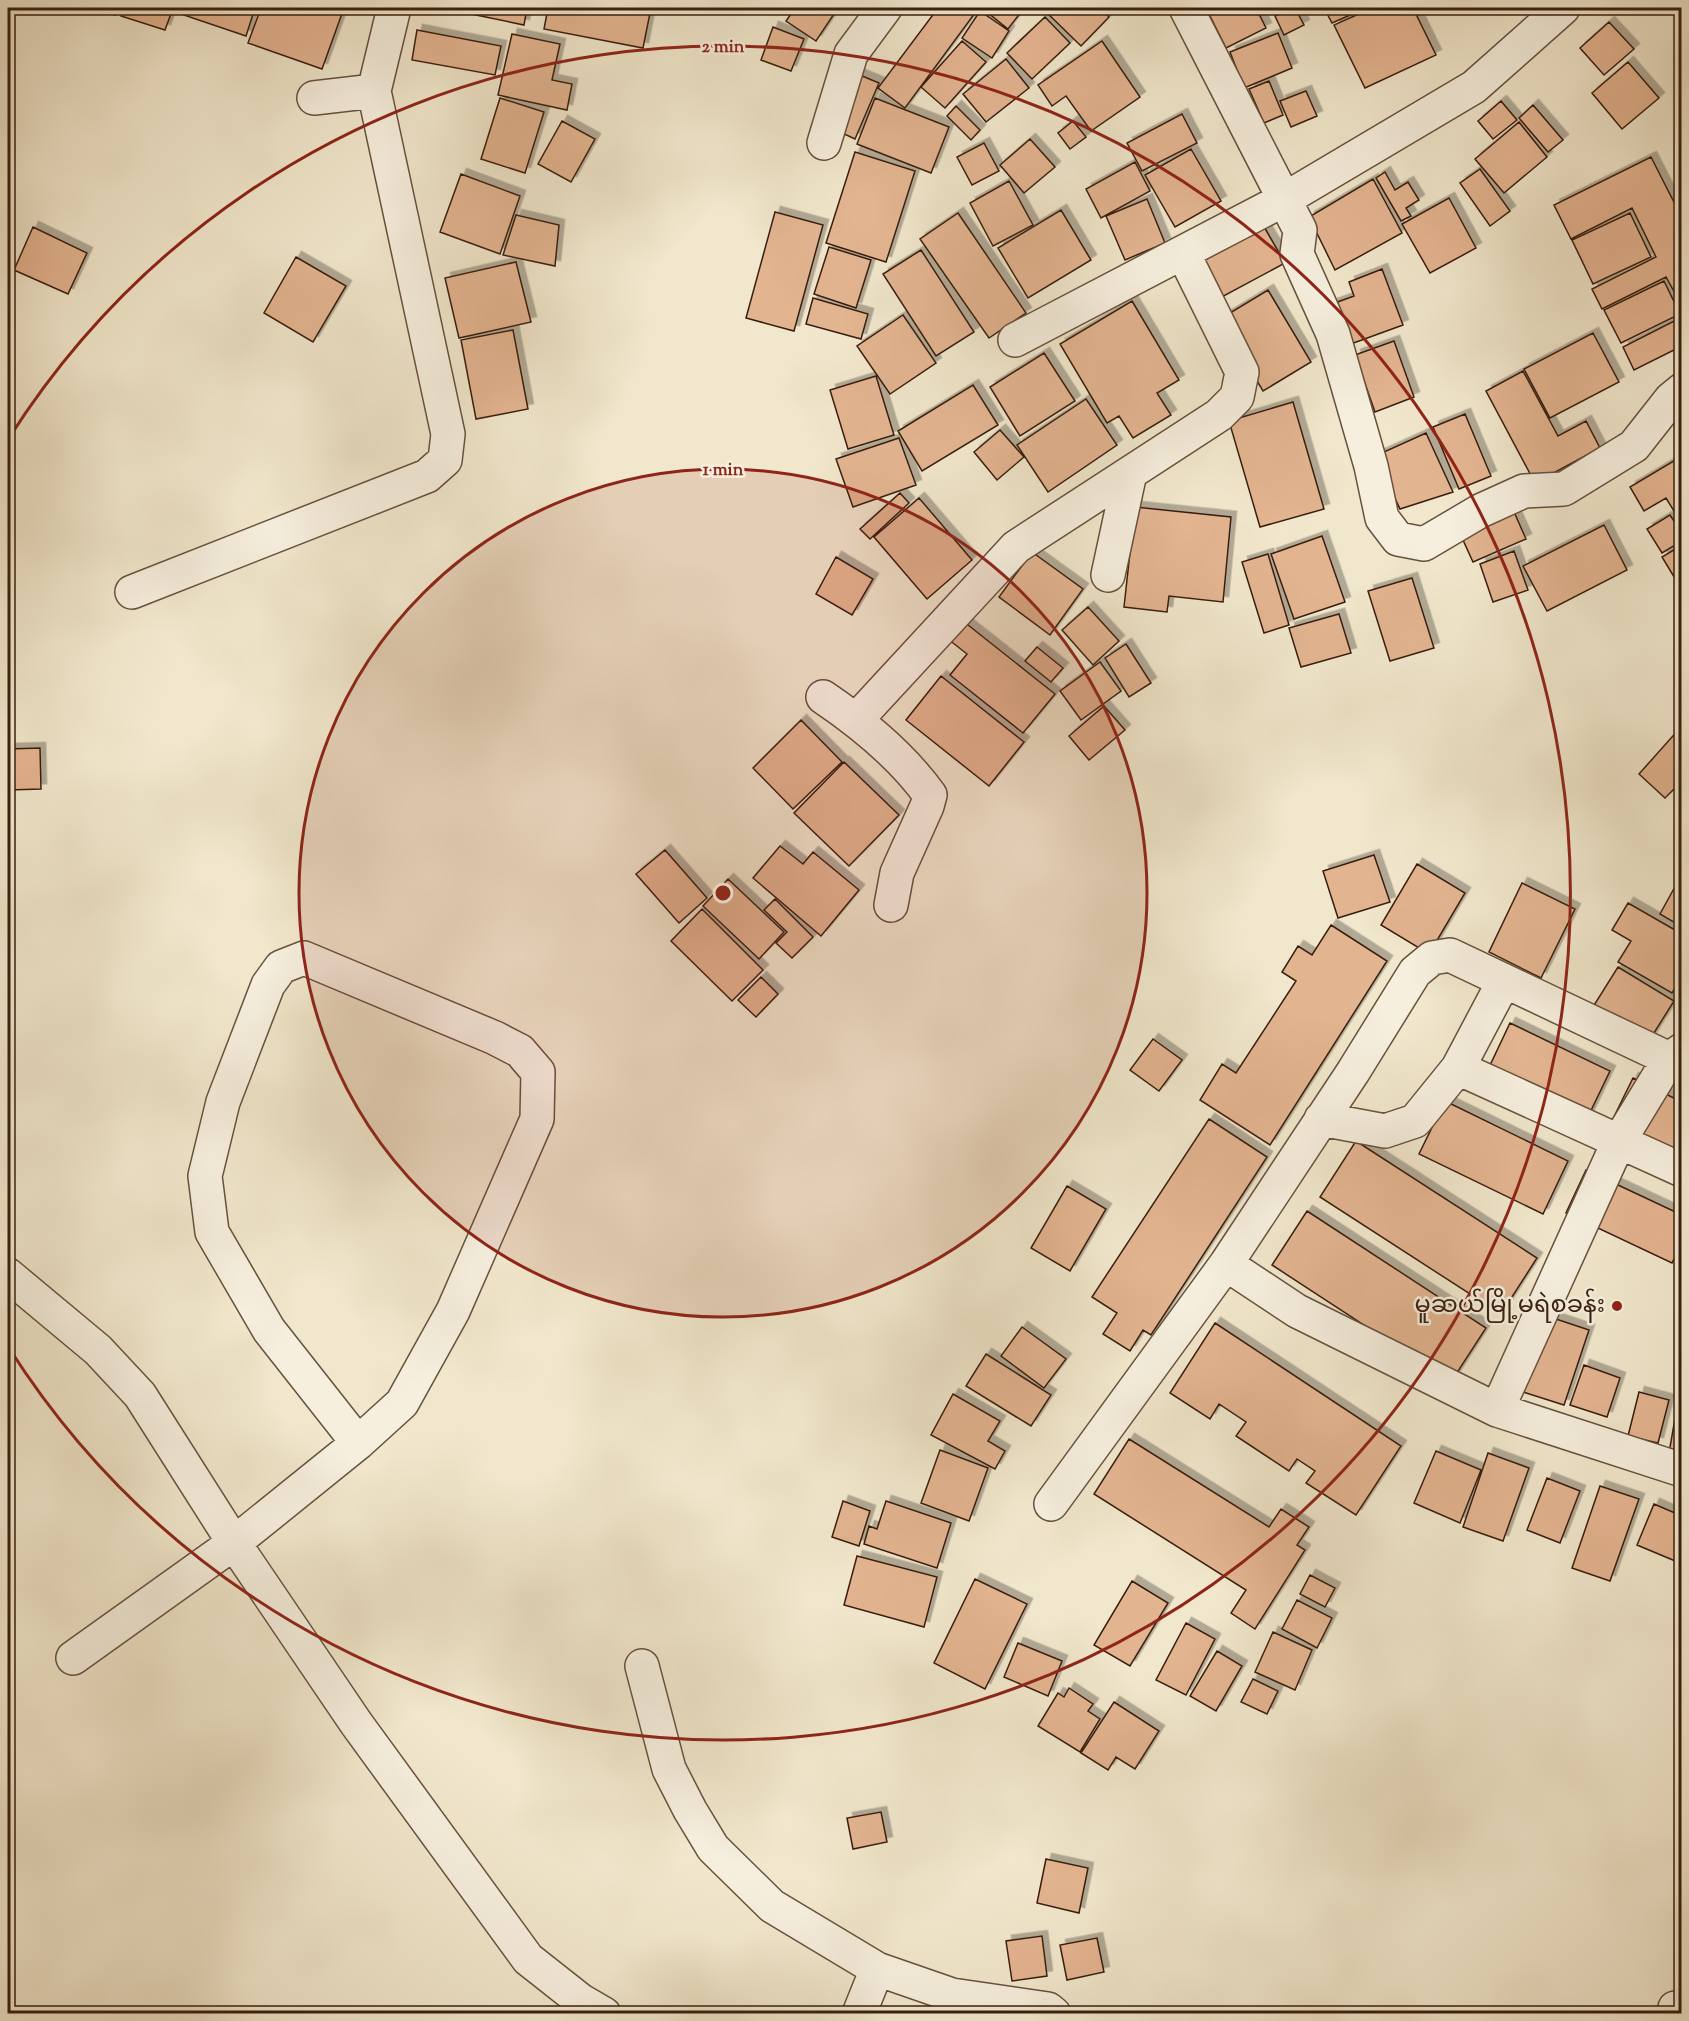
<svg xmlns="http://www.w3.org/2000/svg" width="1689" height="2021" viewBox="0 0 1689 2021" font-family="'Sorts Mill Goudy','Noto Sans Myanmar',serif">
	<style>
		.building { fill: #e3b490; stroke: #391f0f; stroke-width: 1.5; filter: url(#shadow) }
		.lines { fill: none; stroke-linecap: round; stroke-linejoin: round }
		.minor-casing { stroke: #67513e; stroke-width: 36 }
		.minor { stroke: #f6efde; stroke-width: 33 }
		.ring { fill: none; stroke: #8f2418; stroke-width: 3 }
		.poi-dot { fill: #8f2418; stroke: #f6efde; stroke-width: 2 }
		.labels { text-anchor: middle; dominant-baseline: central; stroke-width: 5; stroke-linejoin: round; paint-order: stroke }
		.poi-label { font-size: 24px; fill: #391f0f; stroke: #f6efde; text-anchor: end }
		.centre { fill: #8f2418; stroke: #f6efde; stroke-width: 3 }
		.ring-label { font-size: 18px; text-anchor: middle; font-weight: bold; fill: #8f2418; stroke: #f6efde; stroke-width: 5; stroke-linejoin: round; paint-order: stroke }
	</style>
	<defs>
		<filter id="shadow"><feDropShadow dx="5.5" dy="-5.5" stdDeviation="0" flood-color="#0004"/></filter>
	</defs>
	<rect width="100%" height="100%" fill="#f1e7cc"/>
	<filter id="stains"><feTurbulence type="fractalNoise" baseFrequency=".00333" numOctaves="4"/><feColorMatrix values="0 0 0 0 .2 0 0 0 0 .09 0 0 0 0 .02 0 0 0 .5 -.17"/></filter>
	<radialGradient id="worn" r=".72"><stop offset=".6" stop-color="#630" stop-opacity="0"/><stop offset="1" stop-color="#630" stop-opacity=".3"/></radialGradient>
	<!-- building -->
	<path class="building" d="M91,8H117L115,15Z
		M123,8H173L165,30L121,16Z
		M179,8H255L246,36L178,13Z
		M261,8H344L322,69L248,43Z
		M442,8H527L524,25Z
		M548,8H651L643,48L544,29Z
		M795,8H838L816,41L786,21Z
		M938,8H968L975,13L905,108L878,88Z
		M982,8H1024L1008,29Z
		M1042,8H1099L1109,17L1081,46Z
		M1206,8H1256L1266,28L1226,48Z
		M1292,8H1295L1304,25L1284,35L1275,16Z
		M1324,8H1366L1332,23Z
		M1372,8H1413L1436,55L1365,88L1334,25Z
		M980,11L1009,31L992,58L962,38Z
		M1045,17L1070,43L1032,79L1007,53Z
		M1609,22L1634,49L1604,75L1580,48Z
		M773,27L804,39L791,71L761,60Z
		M417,30L501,46L495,75L412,60Z
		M1278,33L1292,68L1244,88L1230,52Z
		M512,34L560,44L552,80L572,84L567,110L498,95Z
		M962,41L986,62L945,108L921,87Z
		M1102,41L1140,97L1091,131L1066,96L1052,106L1038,85Z
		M1006,59L1029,88L986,122L963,94Z
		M1628,62L1659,98L1622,129L1592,93Z
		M855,73L879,83L855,139L831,128Z
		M1269,81L1283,115L1264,123L1249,89Z
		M1306,91L1317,116L1291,127L1280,101Z
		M500,98L544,112L525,173L481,159Z
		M875,98L949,127L931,173L857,144Z
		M1501,101L1517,120L1493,139L1478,121Z
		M1533,105L1563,140L1548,152L1519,118Z
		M956,106L980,130L971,140L947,116Z
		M1182,114L1197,143L1142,171L1127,143Z
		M562,121L595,139L571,182L538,164Z
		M1073,121L1086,137L1070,149L1058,133Z
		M1519,122L1547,157L1504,193L1475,159Z
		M1030,139L1055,167L1024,193L1000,165Z
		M984,143L999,171L972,185L957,157Z
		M1191,149L1221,201L1175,227L1145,175Z
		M855,152L915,171L886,262L826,243Z
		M1651,157L1682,218V306L1666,277L1602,309L1592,289L1656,257L1632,208L1571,239L1554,205Z
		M1135,162L1150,191L1101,218L1086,189Z
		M1480,169L1510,211L1490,226L1460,183Z
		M1385,172L1395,190L1408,182L1419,200L1406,208L1411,216L1401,221L1376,178Z
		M461,174L520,196L500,254L440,232Z
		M1373,179L1402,233L1335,270L1309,217Z
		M1009,181L1033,225L993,246L970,203Z
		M1449,198L1476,248L1430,273L1402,224Z
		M1147,199L1165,243L1125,260L1106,216Z
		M1061,210L1091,260L1028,298L998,248Z
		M775,212L823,225L794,331L746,318Z
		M958,213L1026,313L989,338L920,239Z
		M1630,213L1651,257L1593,284L1572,240Z
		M516,215L559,225L555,266L503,255Z
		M1263,225L1285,263L1218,299L1197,260Z
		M33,227L87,253L68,294L14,270Z
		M829,247L871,260L856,308L814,294Z
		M921,250L974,332L936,356L883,274Z
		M296,257L346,286L313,342L264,313Z
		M516,262L531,322L459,338L445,278Z
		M1382,269L1403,325L1348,345L1332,304L1354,296L1349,282Z
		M1664,281L1680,314L1621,343L1604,310Z
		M1268,290L1311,362L1263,391L1220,319Z
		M813,298L868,314L861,339L806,324Z
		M1132,301L1179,380L1157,393L1171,415L1133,438L1119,416L1107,423L1060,344Z
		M903,315L936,363L890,394L857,346Z
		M1682,317V346L1634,370L1623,347Z
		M513,330L528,409L476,419L461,340Z
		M1593,333L1619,382L1550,418L1524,369Z
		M1394,341L1414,397L1375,412L1355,355Z
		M1044,353L1075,401L1020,436L990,387Z
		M1523,371L1558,436L1586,421L1600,448L1535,483L1486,391Z
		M876,376L894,435L848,449L830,390Z
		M973,385L998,425L922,471L898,431Z
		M1086,399L1117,445L1048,492L1017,445Z
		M1293,402L1324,509L1260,527L1229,421Z
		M1465,414L1491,476L1459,489L1433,427Z
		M1000,430L1024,457L997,480L974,452Z
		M1426,433L1453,492L1400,509L1375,456Z
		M899,438L916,485L853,507L836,459Z
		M1682,456V524L1666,498L1644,511L1630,487Z
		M900,493L909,503L870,539L860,529Z
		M919,498L972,560L927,599L874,537Z
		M1511,505L1526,539L1473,562L1458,529Z
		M1135,507L1231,517L1223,602L1169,596L1167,612L1124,607Z
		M1670,515L1682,533V541L1662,553L1647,529Z
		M1604,525L1627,570L1547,611L1523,566Z
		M1322,536L1345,602L1294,619L1271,554Z
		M1682,545V584L1679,585L1662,557Z
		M1514,551L1528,590L1493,602L1480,564Z
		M1032,552L1083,589L1050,635L999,597Z
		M1268,554L1289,625L1264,633L1242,562Z
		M836,557L873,579L852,615L816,594Z
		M1412,578L1434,648L1390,661L1368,591Z
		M1088,607L1119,641L1093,665L1062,630Z
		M1339,614L1351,653L1301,667L1289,628Z
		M963,621L1055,694L1023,733L950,675L967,654L948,639Z
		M1126,644L1151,683L1129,697L1105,658Z
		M1037,647L1063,668L1051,682L1025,661Z
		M1100,662L1121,691L1081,720L1060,691Z
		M941,676L1024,742L989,786L906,720Z
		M1104,706L1125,730L1089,760L1069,736Z
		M801,720L842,762L793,809L753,768Z
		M1680,728L1682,730V781L1665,798L1639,774Z
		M40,748L41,789L8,790V749Z
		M844,762L899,815L849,866L794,813Z
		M780,846L803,864L813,852L859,890L821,936L753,878Z
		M665,850L707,898L679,923L636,874Z
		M1374,855L1390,902L1338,918L1323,871Z
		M1417,864L1465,893L1429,954L1381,925Z
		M1682,874V927L1660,914Z
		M728,879L784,932L759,959L703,906Z
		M1522,883L1575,909L1541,978L1489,952Z
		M775,899L813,937L792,958L776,943L787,932L764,910Z
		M1628,903L1682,934V975L1672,993L1618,962L1631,941L1612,930Z
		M702,909L763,970L732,1001L671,941Z
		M1331,925L1387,961L1270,1145L1200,1100L1222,1064L1236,1073L1296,981L1282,972L1298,946L1312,955Z
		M1618,967L1674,1001L1647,1044L1591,1010Z
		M761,977L778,994L756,1017L738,1000Z
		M1510,1023L1610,1071L1584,1125L1484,1078Z
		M1153,1039L1182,1060L1159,1091L1130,1070Z
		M1633,1078L1682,1102V1165L1608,1129Z
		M1445,1101L1568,1161L1543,1214L1419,1154Z
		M1209,1119L1267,1157L1151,1335L1143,1330L1130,1351L1103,1334L1117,1313L1092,1297Z
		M1356,1141L1537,1258L1501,1314L1320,1197Z
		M1586,1170L1682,1215V1243L1672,1263L1566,1213Z
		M1067,1186L1106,1209L1070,1271L1031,1248Z
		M1307,1211L1486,1328L1451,1382L1272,1265Z
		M1547,1316L1589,1330L1564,1405L1523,1392Z
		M1215,1323L1401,1446L1356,1515L1306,1483L1315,1471L1297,1459L1289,1471L1236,1436L1246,1422L1219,1404L1210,1419L1170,1393Z
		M1022,1327L1066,1359L1044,1388L1001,1356Z
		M986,1354L1051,1395L1031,1426L966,1386Z
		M1584,1365L1620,1378L1607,1417L1570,1405Z
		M1682,1378V1455L1669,1453Z
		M1639,1392L1669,1400L1658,1443L1628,1436Z
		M953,1394L1000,1421L988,1441L1005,1451L995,1469L931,1435Z
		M1129,1439L1269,1527L1281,1509L1309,1527L1297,1545L1305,1550L1255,1629L1231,1613L1246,1590L1094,1494Z
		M940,1450L988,1468L969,1521L921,1503Z
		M1436,1451L1481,1470L1460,1523L1414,1503Z
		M1488,1453L1529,1468L1503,1541L1463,1527Z
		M1547,1478L1580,1491L1560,1543L1527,1530Z
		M1600,1486L1639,1499L1610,1581L1572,1568Z
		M843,1501L870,1511L859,1546L832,1537Z
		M886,1501L951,1523L937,1568L864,1544L869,1526L877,1529Z
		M1654,1504L1682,1516V1559L1680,1563L1637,1545Z
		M857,1556L937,1577L924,1627L844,1605Z
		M1310,1575L1335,1588L1325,1607L1300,1594Z
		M975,1579L1027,1604L985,1689L934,1663Z
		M1132,1581L1168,1603L1130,1666L1094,1645Z
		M1297,1600L1332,1618L1317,1648L1282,1629Z
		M1186,1623L1215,1639L1186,1695L1156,1680Z
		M1273,1632L1312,1650L1295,1690L1255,1672Z
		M1018,1643L1062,1661L1048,1696L1004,1677Z
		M1217,1651L1242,1666L1216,1711L1190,1696Z
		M1253,1679L1278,1691L1267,1714L1241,1702Z
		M1069,1688L1093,1704L1088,1711L1100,1719L1080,1752L1038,1726L1058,1693L1064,1697Z
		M1114,1702L1159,1731L1135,1769L1116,1757L1108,1770L1081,1753Z
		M881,1812L887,1842L853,1849L847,1818Z
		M1046,1859L1088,1868L1079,1913L1037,1903Z
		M1042,1936L1047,1976L1012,1981L1006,1941Z
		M1097,1938L1104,1972L1067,1980L1060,1945Z"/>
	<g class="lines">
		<defs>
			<path id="minor" d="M1186,8L1300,230L1297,254L1333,334L1371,466L1382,518L1398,539L1424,544L1480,511L1524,491L1564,489L1634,446L1671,399L1682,390
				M314,98L374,91L394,8
				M824,143L851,54L885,8
				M1015,340L1285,199L1474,87L1563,8
				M1108,575L1130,473
				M132,592L427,476L445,460L448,434L374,91
				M823,697C863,724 901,755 930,795L927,806L897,873L891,905
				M857,719L1016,547L1219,415L1237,397L1242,372L1183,253
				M1458,1068L1682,1170
				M1321,1119L1385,1131L1415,1121L1458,1068L1504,981
				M1226,1264L1297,1311L1497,1410L1682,1470
				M8,1275L98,1350L140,1395L234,1543L356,1723L528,1959L580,2000L604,2014
				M1497,1410L1618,1143L1669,1059L1682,1050
				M1051,1504L1226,1264L1353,1072L1415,972L1432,958L1450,955L1682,1065
				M73,1658L234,1543L358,1443L402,1403L453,1311L537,1119L538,1072L520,1051L495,1038L304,958L281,967L268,985L223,1102L205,1176L212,1232L269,1330L358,1443
				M642,1666L669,1769L690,1810L713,1848L772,1906L877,1969L952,1995L1048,2009L1054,2014
				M859,2014L877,1969
				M1674,2014L1675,2008"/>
		</defs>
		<!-- minor casing -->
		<use href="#minor" class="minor-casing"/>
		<!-- minor -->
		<use href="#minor" class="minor"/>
	</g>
	<!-- distance rings -->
	<circle cx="723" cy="893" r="424" fill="#8f2418" fill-opacity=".12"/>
	<g class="ring">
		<circle cx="723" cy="893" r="424"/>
		<path d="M9 438A847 847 0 1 1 9 1348"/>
	</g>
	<!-- markers -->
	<circle class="poi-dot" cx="1617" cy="1306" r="6"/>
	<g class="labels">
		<!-- poi labels -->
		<g class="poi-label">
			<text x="1605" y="1306">မူဆယ်မြို့မရဲစခန်း</text>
		</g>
	</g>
	<circle cx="723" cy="893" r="9" class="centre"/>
	<g class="ring-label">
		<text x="723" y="52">2 min</text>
		<text x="723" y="475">1 min</text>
	</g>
	<!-- margin -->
	<rect width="1689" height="2021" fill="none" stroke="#f1e7cc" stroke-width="30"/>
	<rect x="9" y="9" width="1671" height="2003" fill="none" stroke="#391f0f" stroke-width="3"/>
	<rect x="15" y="15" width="1659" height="1991" fill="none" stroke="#391f0f" stroke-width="1.5"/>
	<rect width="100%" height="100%" filter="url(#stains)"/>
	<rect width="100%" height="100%" fill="url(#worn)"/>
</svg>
